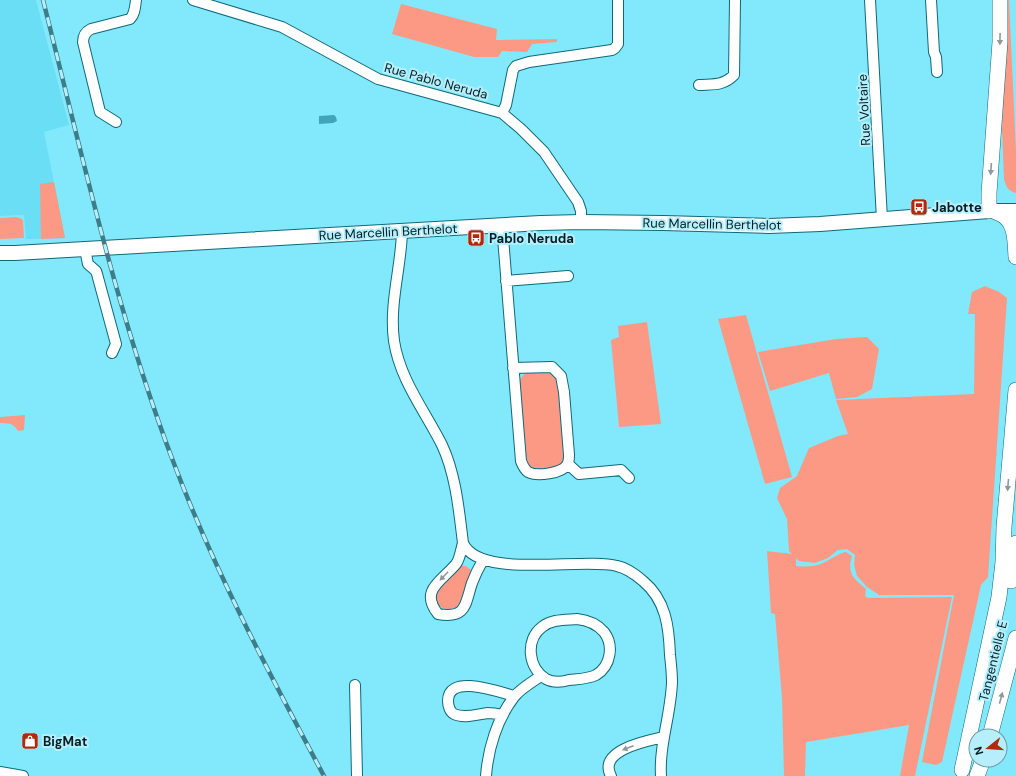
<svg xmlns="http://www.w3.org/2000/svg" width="1016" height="776" viewBox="0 0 1016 776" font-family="'DM Sans',sans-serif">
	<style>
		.built { fill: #6adef5 }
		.green { fill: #fc9985 }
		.water { fill: #40a5b9 }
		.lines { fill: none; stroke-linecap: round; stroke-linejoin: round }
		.street-casing { stroke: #0e6978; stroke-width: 12 }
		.secondary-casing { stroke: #0e6978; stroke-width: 16 }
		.primary-casing { stroke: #0e6978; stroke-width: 16 }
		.street { stroke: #fff; stroke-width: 10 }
		.secondary { stroke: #fff; stroke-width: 14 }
		.primary { stroke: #fff; stroke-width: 15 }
		.rail-casing { stroke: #3c7d89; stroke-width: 4.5 }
		.rail { stroke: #b6effb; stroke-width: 3; stroke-dasharray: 9; stroke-linecap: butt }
		.oneway { fill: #8c9a9d }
		.labels { text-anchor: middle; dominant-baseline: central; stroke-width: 4; stroke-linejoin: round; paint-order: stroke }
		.street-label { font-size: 13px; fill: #001f25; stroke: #b6effb }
		.poi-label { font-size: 13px; font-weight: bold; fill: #001f25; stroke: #b6effb; text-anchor: start }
	</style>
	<rect width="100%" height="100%" fill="#82e9fd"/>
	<!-- built -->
	<path class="built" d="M0,0H36L69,125L44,132L65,238L26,239L24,215L0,216Z"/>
	<!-- green -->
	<path class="green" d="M1006,0H1009L1016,151V193C1008,191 1006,187 1004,179L1002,129Z
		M401,4L497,29L496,40L557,39V42L532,44L527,52L502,51L498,57H474L392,34Z
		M54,182L65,238L41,239L40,184Z
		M17,217L22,219L23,221L24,238L0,239V218Z
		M985,286L999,292L1007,298L988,577L981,585L942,762L936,765L922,762L954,595H879L867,587L857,576L854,565L855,555L847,549L838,550L828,558L815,563L799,561L796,558V566C806,567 816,567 825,562C833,558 837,554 846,552L852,556C847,574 853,578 866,589L865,596L868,598L952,597L915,776H900L909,725L806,742L805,776H784L782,698L775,614L771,613L767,551L792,554L789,551L787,519L777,498L780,488L797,476L809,448L838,436L848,434L836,400L974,394L975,314H968L972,292Z
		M746,315L792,477L765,484L718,319Z
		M647,322L661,424L619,427L611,340L619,337L618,326Z
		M867,337L879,349L872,389L857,397L836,399L829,373L770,391L758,352L836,339Z
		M550,370L556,375L558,385L564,453C564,458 563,462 560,466C555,471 534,470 528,467L526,461L518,386C522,368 535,371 550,370Z
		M25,415L24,430L18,431C13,423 9,423 0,423V417Z
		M461,566H466L471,570C469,579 468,594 462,602C452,616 428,607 437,590C440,586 444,582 448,579C452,574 456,569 461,566Z"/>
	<!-- water -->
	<path class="water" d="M334,115L336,117L337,121L333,123L319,124V116Z"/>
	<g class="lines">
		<defs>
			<path id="street" d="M193,0L282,27L378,79L502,113L521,129L544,152L578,202L581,211V222
				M870,0L882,219
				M931,0L934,52L936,57L937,72
				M699,85C714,84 723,86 734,75L735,0
				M502,113L506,105L513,70L516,66L529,62L612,50L615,48L618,44V0
				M116,122L100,112L83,42C83,36 85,32 91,29L130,19C135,14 135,7 136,0
				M502,225L521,461C523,466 524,469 528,472C537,477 562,473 567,465C569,462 569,458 569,455L564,392L561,376L552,367L513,368
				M402,232C401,268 389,304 394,341C400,380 425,411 442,445C456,475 459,511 463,543C479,580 583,557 617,566C627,568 635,574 643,581C666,600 669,627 670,655C671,664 672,673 672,682C671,714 659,745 661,776
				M85,249L88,264L96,271L97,274L116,344L112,353
				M506,281L568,276
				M568,464L579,474L621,470L629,478
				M463,543C461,549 460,559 456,564C442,581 419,590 438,614C467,619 465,604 472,583C475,575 479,567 483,560
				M577,619C587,620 597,624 604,632C614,645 611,666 596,675C588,679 578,679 569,680C562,682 553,683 546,679C528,668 525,640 542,627C552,619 565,620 577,619Z
				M355,685L357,776
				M503,715C498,714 493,713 488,713C478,714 464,719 454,714C450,712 448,706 448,701C448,673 499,692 514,696
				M0,772L23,776
				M486,776C488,749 497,719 514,697C520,689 532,682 541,676
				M611,776C597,750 647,741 664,737"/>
			<path id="secondary" d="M0,253H15L541,223L581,222L663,223L769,226L820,224L989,211H1016"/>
			<path id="primary" d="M989,211V193L1000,42V0
				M994,211C997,213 1002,214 1005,217C1016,226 1015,244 1016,257
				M1011,581L1016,543
				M990,736L1016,638
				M962,770L999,597L1003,562L1004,527L1016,390
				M977,776L983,760"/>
		</defs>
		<!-- street casing -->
		<use href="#street" class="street-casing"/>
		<!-- secondary casing -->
		<use href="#secondary" class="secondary-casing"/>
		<!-- primary casing -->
		<use href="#primary" class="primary-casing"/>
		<!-- street -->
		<use href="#street" class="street"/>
		<!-- secondary -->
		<use href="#secondary" class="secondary"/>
		<!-- primary -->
		<use href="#primary" class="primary"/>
		<defs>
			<path id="rail" d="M43,0C82,154 116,311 173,461C214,570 269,673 324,776"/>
		</defs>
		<!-- rail casing -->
		<use href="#rail" class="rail-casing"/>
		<!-- rail -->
		<use href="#rail" class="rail"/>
	</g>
	<!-- one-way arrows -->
	<defs><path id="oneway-solid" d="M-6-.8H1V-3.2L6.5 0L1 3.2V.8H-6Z"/></defs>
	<g class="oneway">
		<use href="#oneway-solid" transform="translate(1000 39) rotate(91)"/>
		<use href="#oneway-solid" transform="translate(991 169) rotate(94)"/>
		<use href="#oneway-solid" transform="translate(1008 485) rotate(95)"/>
		<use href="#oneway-solid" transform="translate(444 576) rotate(134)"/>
		<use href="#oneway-solid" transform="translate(1001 698) rotate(-75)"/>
		<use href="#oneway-solid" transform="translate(628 748) rotate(159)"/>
	</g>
	<!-- icons -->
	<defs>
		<symbol id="bus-square" viewBox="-11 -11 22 22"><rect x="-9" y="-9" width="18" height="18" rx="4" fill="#b3270d" stroke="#b6effb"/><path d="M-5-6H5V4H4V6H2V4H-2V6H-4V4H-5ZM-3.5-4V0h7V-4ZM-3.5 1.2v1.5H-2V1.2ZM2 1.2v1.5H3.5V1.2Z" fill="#fff"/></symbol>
		<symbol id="shop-square" viewBox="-11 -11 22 22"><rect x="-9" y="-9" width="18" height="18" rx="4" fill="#b3270d" stroke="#b6effb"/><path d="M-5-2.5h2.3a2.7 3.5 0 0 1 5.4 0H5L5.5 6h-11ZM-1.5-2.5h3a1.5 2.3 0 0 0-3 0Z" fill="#fff"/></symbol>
	</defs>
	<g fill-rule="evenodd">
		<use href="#bus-square" x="909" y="197" width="20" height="20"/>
		<use href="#bus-square" x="466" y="228" width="20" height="20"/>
		<use href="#shop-square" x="20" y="731" width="20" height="20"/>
	</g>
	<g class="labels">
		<!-- street labels -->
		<g class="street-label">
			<text transform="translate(436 81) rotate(15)">Rue Pablo Neruda</text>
			<text transform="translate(864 110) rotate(-93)">Rue Voltaire</text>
			<text transform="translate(712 224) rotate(1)">Rue Marcellin Berthelot</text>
			<text transform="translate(388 232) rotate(-3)">Rue Marcellin Berthelot</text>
			<text transform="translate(993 661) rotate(-76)">Tangentielle E</text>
		</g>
		<!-- poi labels -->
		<g class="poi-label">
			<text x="932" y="207">Jabotte</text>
			<text x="489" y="238">Pablo Neruda</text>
			<text x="43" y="741">BigMat</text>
		</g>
	</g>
	<!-- north arrow -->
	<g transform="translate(988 748) rotate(253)"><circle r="19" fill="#b6effb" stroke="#6d9ca5"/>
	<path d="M0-3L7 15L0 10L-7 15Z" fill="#b3270d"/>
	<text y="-6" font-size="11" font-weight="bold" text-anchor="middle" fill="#001f25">N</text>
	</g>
</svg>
